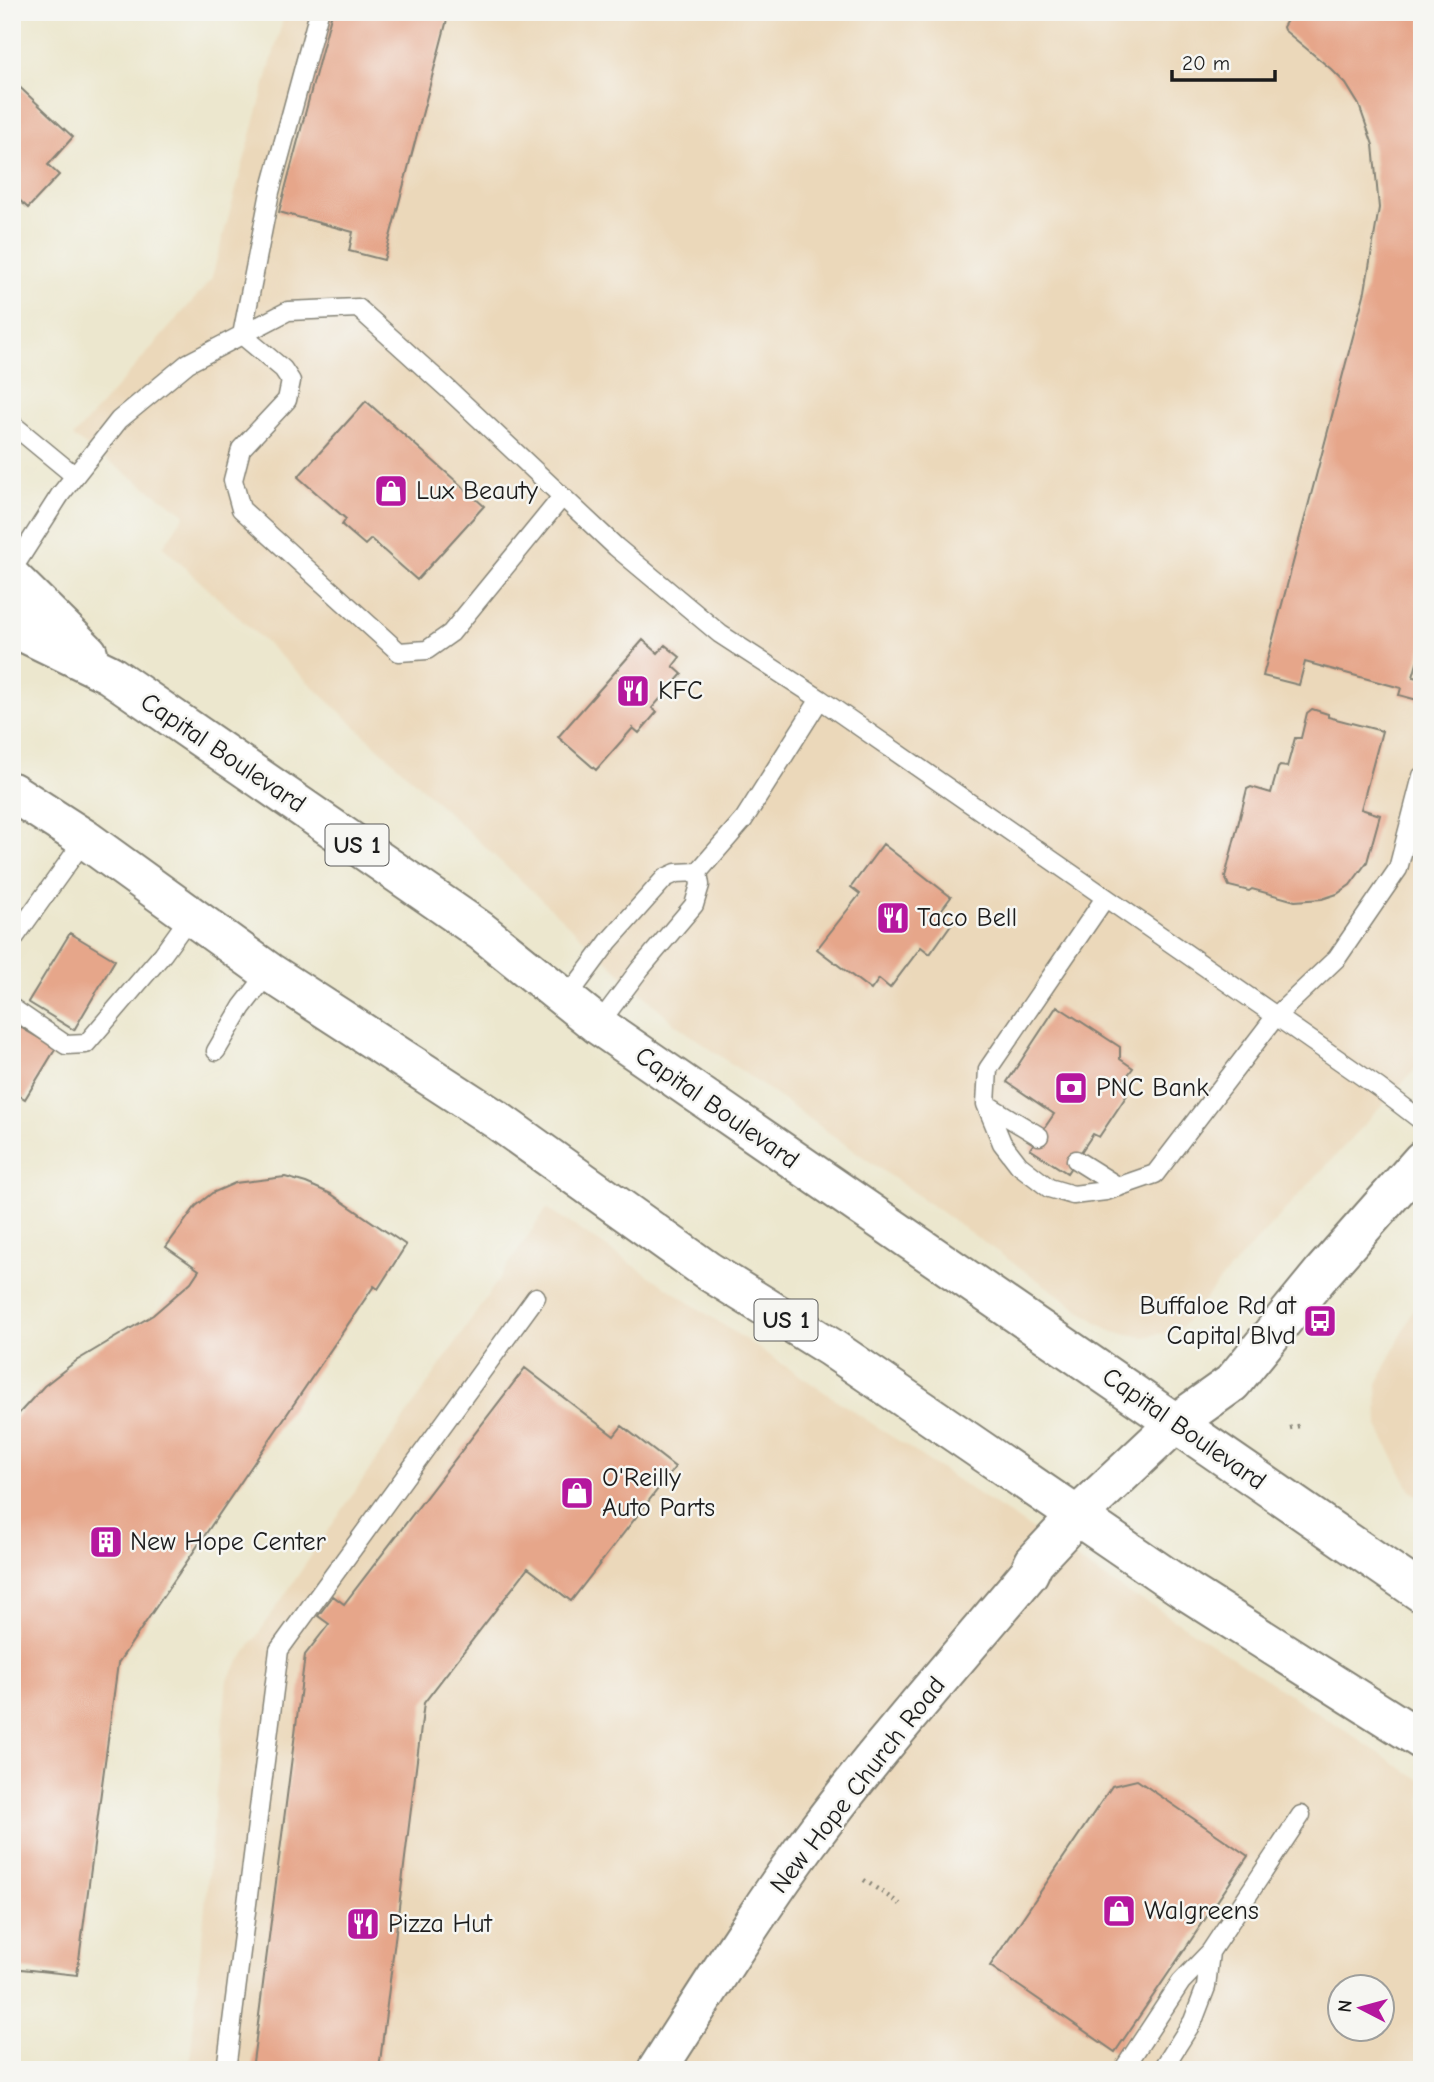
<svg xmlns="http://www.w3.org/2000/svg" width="1434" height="2082" viewBox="0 0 1434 2082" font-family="'Comic Neue',sans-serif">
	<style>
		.built { fill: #ebd8ba; fill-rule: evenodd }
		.building { fill: #e6a68a }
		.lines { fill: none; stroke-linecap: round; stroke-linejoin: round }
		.lane-casing { stroke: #848275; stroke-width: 21 }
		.primary-casing { stroke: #848275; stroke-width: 42 }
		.highway-casing { stroke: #848275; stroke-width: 42 }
		.path { stroke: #848275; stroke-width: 4.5; stroke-dasharray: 2 5; stroke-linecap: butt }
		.lane { stroke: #fff; stroke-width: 18 }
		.primary { stroke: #fff; stroke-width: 38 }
		.highway { stroke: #fff; stroke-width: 38 }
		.labels { text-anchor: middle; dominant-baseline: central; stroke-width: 5; stroke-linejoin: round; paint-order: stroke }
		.shield { fill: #f6f6f2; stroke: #5d5d5c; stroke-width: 2 }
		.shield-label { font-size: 24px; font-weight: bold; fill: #1c1c1c }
		.poi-label { font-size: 26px; fill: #1c1c1c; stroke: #f6f6f2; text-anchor: start }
		.street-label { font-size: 26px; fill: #1c1c1c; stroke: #f6f6f2 }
	</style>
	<rect width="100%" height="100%" fill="#f6f6f2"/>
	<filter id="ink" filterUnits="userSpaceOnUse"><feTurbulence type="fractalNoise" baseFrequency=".0143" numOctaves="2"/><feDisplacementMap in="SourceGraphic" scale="14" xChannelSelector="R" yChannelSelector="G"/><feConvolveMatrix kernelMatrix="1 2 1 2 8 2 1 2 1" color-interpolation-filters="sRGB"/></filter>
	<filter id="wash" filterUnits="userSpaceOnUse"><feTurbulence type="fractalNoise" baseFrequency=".00686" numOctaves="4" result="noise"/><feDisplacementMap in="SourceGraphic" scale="28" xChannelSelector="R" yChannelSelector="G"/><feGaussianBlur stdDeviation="1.57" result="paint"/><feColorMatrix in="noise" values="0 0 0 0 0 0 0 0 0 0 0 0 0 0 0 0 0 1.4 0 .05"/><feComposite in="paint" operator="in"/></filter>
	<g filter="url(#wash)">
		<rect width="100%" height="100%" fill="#ece7ce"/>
		<!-- built -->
		<path class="built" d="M285,12H1422V1062L1224,1276L1179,1330L1143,1337L1108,1330L675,1024L163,547L185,514L73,437L211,280Z
			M547,1208L1129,1594L1155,1607L1422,1781V2070H189L227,1680ZM1340,1988H1382V2030H1340Z
			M1422,1293V1499L1411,1491L1378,1427L1377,1384Z"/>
		<g id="blocks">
			<!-- building -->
			<path class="building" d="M332,12H449L384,260L349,251L353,232L279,212Z
				M1285,12H1422V646L1413,677L1422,679L1421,701L1399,695L1401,688L1305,662L1299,685L1263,676L1365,291L1379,208L1373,145L1359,105L1346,84L1331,69L1284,30L1283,27L1290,15Z
				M12,80L73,137L48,165L59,175L28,208L16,197L12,201Z
				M366,401L484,506L417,580L371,539L365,545L342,525L346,519L298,477Z
				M643,640L658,653L665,645L680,657L673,666L682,674L652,708L657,712L639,733L633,728L596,770L558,737Z
				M1312,709L1328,714V717L1382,731L1361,809L1380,815L1367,862L1350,885L1337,894L1322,899L1295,901L1252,889L1249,891L1229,886L1225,877L1247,789L1251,787L1271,793L1278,768L1280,766L1287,767L1295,738H1301L1307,713Z
				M883,844L951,897L939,913L952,923L930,954L921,947L890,988L879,979L871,990L817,949L860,894L851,887Z
				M70,933L115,960L74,1030L28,1002Z
				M1057,1006L1120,1047V1059L1133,1068L1124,1080L1127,1095L1099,1137L1093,1134L1067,1173L1030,1149L1054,1114L1007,1082Z
				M18,1026L56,1048L25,1099L12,1091V1027L16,1030Z
				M285,1177L306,1183L331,1194L406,1245L378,1289L374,1286L118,1663L77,1975L12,1968V1421L44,1386L76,1361L153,1315L191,1282L199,1270L166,1247L196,1206L212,1193L235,1183Z
				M525,1368L614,1436L622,1426L675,1467L571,1601L528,1568L424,1703L379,2070H252L305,1655L329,1624L318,1616L333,1596L344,1604Z
				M1137,1780L1248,1856L1115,2052L990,1966L1112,1786Z"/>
		</g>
	</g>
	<g filter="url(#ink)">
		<use href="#blocks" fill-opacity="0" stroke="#848275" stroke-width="2"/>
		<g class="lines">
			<defs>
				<path id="lane" d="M319,12L270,192L242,335L283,369L291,381L287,400L241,449L233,480L241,509L399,652L427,650L451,633L562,497
					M12,424L75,476
					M12,570L60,495L119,420L188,363L288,311L358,308L449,390L616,547L720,634L820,699L1276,1016L1379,1088L1422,1121
					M698,872L744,819L820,699
					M1105,898L988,1069L986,1104L1002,1143L1019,1165L1049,1188L1073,1195L1106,1191L1155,1174L1276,1016L1337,958L1398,869L1422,776
					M12,941L85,839
					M566,999L609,941L665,878L676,873L698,872
					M12,1008L66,1045L86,1044L163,954L191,915
					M598,1025L640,969L694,905L700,885L698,872
					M216,1051L242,1007L269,972
					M986,1104L1039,1136
					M1076,1160L1119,1187
					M226,2070L279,1650L536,1297
					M1123,2070L1181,1982L1210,1952L1301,1815
					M1162,2070L1193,2021L1206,1987L1210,1952"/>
				<path id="primary" d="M657,2070C706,1994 754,1917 807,1844C876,1750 955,1662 1029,1573L1034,1562L1078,1515L1177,1422L1232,1383L1322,1273L1422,1160"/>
				<path id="highway" d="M12,578L88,653
					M12,627L109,674L481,931L598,1025L1422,1593
					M12,792L85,839L269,972L497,1120L708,1271L830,1347L1188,1592L1422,1740"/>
			</defs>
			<!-- lane casing -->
			<use href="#lane" class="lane-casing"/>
			<!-- primary casing -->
			<use href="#primary" class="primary-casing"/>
			<!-- highway casing -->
			<use href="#highway" class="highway-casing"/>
			<!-- path -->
			<path class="path" d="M1290,1428L1299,1426
				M864,1880L900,1904"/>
			<!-- lane -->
			<use href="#lane" class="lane"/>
			<!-- primary -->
			<use href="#primary" class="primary"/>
			<!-- highway -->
			<use href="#highway" class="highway"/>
		</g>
	</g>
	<!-- icons -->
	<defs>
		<symbol id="shop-square" viewBox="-11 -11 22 22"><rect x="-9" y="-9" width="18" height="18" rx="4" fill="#b5179e" stroke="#f6f6f2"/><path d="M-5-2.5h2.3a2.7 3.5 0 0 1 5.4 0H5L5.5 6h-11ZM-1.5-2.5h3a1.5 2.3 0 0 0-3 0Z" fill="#fff"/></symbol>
		<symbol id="restaurant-square" viewBox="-11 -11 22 22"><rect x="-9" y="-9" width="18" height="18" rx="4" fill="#b5179e" stroke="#f6f6f2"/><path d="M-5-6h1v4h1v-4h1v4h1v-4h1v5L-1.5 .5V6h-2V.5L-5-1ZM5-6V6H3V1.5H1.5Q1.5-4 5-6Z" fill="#fff"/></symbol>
		<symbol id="bank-square" viewBox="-11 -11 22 22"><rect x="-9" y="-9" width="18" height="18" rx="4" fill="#b5179e" stroke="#f6f6f2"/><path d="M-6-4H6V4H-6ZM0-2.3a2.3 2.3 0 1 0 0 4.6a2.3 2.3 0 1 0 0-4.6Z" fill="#fff"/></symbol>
		<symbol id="bus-square" viewBox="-11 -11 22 22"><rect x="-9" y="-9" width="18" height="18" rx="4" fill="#b5179e" stroke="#f6f6f2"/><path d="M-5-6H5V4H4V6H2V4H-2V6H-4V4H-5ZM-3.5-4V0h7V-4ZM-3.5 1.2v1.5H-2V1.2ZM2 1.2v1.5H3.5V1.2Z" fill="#fff"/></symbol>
		<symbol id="building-square" viewBox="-11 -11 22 22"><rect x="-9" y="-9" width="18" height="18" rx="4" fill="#b5179e" stroke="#f6f6f2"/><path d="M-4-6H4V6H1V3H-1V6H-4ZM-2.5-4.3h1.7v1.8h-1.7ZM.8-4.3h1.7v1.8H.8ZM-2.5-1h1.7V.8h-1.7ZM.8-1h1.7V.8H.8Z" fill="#fff"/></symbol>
	</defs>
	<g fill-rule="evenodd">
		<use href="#shop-square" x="372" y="472" width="38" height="38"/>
		<use href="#restaurant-square" x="614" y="672" width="38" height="38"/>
		<use href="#restaurant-square" x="874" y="899" width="38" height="38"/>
		<use href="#bank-square" x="1052" y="1069" width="38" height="38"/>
		<use href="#bus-square" x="1301" y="1302" width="38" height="38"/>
		<use href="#shop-square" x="558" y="1474" width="38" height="38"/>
		<use href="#building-square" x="87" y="1523" width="38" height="38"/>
		<use href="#shop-square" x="1100" y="1892" width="38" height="38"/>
		<use href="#restaurant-square" x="344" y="1905" width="38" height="38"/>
	</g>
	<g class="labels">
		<!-- shield labels -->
		<g class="shield">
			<rect x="325.5" y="824.5" width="63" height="41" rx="5"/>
			<rect x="754.5" y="1299.5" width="63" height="41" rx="5"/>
		</g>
		<g class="shield-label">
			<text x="357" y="845">US 1</text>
			<text x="786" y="1320">US 1</text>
		</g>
		<!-- poi labels -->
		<g class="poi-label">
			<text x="416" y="491">Lux Beauty</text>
			<text x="658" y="691">KFC</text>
			<text x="917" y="918">Taco Bell</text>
			<text x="1096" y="1088">PNC Bank</text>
			<text x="1296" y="1306" text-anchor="end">Buffaloe Rd at<tspan x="1296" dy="30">Capital Blvd</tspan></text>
			<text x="602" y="1478">O'Reilly<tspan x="602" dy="30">Auto Parts</tspan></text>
			<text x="130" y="1542">New Hope Center</text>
			<text x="1144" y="1911">Walgreens</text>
			<text x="388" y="1924">Pizza Hut</text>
		</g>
		<!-- street labels -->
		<g class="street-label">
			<text transform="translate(223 753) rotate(34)">Capital Boulevard</text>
			<text transform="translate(717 1108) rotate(35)">Capital Boulevard</text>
			<text transform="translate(1184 1429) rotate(35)">Capital Boulevard</text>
			<text transform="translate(858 1785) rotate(-52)">New Hope Church Road</text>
		</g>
	</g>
	<!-- margin -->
	<rect width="1434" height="2082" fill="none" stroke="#f6f6f2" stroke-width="42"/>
	<!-- north arrow -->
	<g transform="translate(1361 2008) rotate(276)"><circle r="33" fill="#f6f6f2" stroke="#9f9f9c" stroke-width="2"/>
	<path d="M0-5L12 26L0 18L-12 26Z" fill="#b5179e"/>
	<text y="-10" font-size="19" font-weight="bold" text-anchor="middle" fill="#1c1c1c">N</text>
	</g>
	<!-- scale -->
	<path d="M1172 70v10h103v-10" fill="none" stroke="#1c1c1c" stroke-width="3.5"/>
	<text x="1182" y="70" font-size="21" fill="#1c1c1c" stroke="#f6f6f2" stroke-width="5" paint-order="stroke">20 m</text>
</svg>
